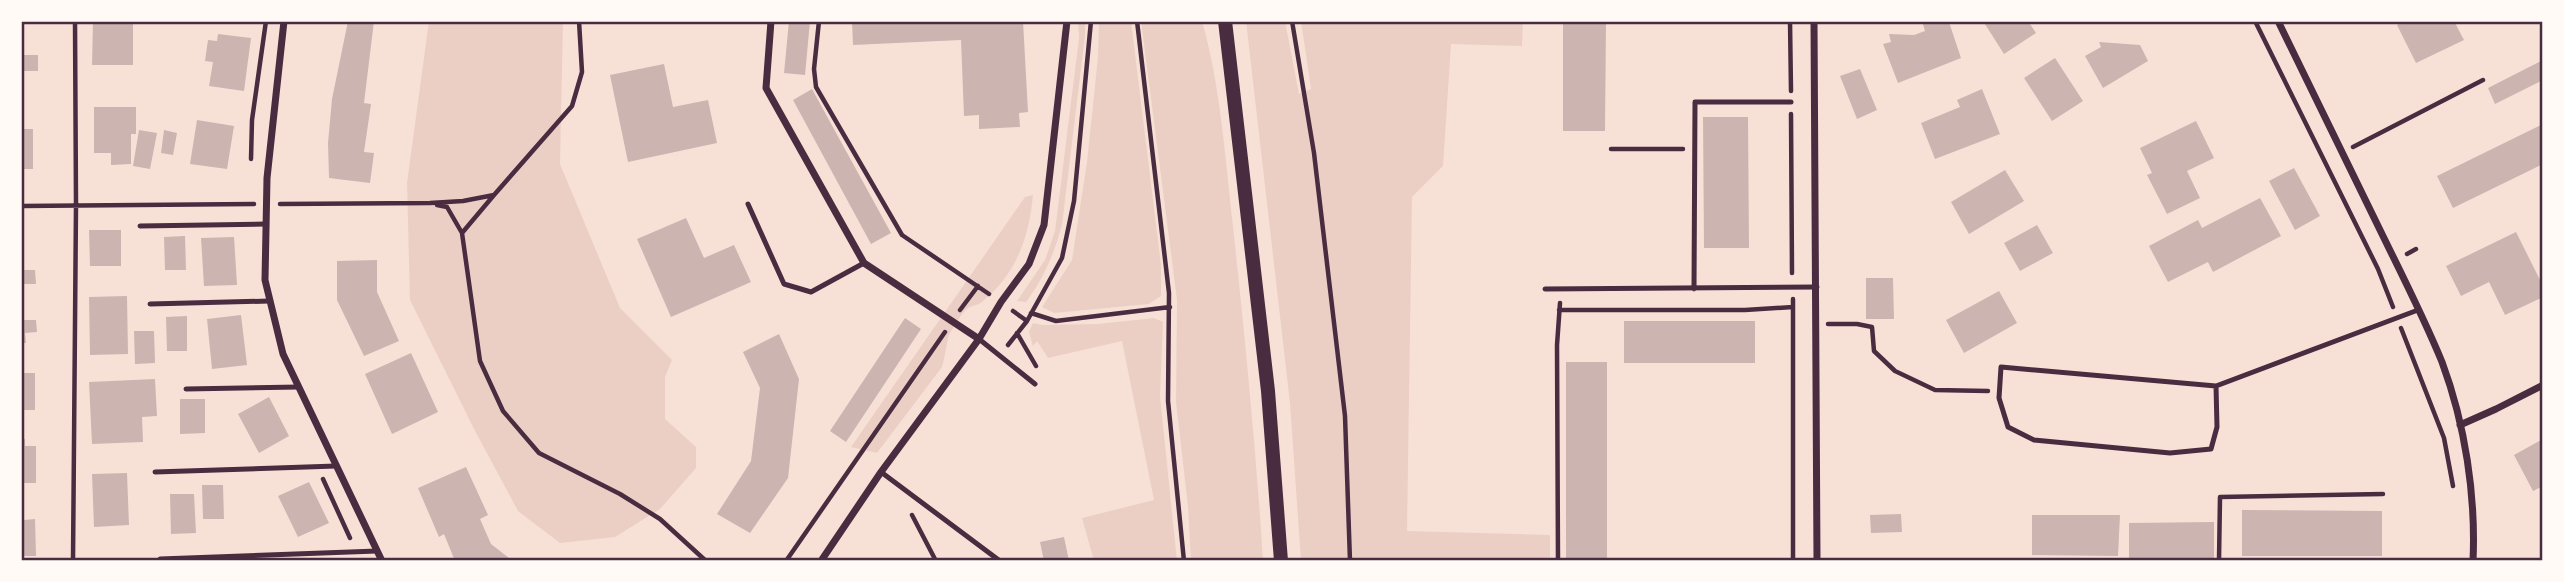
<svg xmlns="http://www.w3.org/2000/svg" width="2564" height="582" viewBox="0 0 2564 582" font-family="Arial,sans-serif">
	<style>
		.green { fill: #ebcfc5 }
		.building { fill: #ccb4b1 }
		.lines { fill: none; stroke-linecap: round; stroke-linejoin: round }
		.path { stroke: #4a2c40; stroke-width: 4.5 }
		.service { stroke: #4a2c40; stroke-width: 5 }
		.minor { stroke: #4a2c40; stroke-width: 7 }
		.secondary { stroke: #4a2c40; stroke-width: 14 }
		.neatline { fill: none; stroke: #4a2c40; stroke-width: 2.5 }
	</style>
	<rect width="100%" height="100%" fill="#f7e1d7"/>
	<!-- green -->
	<path class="green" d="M429,21H563L560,164L620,308L672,360L665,377V419L696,447V468L660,509L615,537L560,543L518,511L474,429L410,300L407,183Z
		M1078,21H1085V36L1062,225C1054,254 1044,278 1026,302L1017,301L1045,260L1055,231L1079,38Z
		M1099,21H1131L1161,265V296L1149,304L1054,313L1042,307L1072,260L1087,162L1098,57Z
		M1141,21H1202C1221,88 1225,158 1233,226C1245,338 1256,449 1263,561H1191L1188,506L1176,402L1177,300Z
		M1246,21H1285L1299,94L1311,89L1301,21H1523L1522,46L1451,44L1443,166L1412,197L1407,531L1550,535V561H1301L1290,403Z
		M1033,195C1029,237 1017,273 983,301C978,306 973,305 968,308C962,312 953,328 949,335C947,341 945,357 942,367L877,453L851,447L1025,197Z
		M1154,318L1163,322L1160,396L1177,561H1094L1082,518L1154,500L1122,341L1048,358L1037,341L1033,346L1029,332L1033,323L1042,325L1098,324Z"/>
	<!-- building -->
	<path class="building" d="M21,21H24V55H38V71H24V81H21Z
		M93,21H133V65H92Z
		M348,21H374L364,103L371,104L364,152L374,153L370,183L329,178L328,143L332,99Z
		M789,21H810L805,75L784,73Z
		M852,21H1023L1028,112L1019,113L1020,127L979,129V115L964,116L961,40L853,45Z
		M1563,21H1606L1605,131H1563Z
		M1922,21L1949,22L1961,58L1898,83L1883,44L1891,42L1889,34L1914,35L1925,31Z
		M1983,21H2028L2036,33L2004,54Z
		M2404,21H2454L2464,40L2416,63L2397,25Z
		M218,34L251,38L244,91L209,86L213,62L205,61L208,40L217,41Z
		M2099,42L2140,45L2148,61L2103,88L2085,56L2101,47Z
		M2055,58L2083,101L2052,121L2024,78Z
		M2543,60V80L2495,104L2488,88Z
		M664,64L673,107L708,100L717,143L628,162L610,75Z
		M1860,69L1877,110L1857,119L1840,76Z
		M812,89L891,233L871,244L793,100Z
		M1982,89L2000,134L1935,159L1921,123L1960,107L1957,100Z
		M94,107H136V134H131V164L111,165V153H94Z
		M1703,117H1748L1749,248H1704Z
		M197,120L234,126L227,169L190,164Z
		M2196,121L2214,158L2187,171L2200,198L2167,214L2147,175L2152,173L2140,148Z
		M2543,124V164L2453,208L2437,176Z
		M21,129H33V169H21Z
		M139,130L157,133L150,169L133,166Z
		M164,130L177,133L173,155L161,153Z
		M2294,168L2320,216L2295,230L2269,181Z
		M2005,170L2024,201L1969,234L1951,202Z
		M2260,198L2281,236L2213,272L2208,262L2168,282L2149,246L2198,220L2202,228Z
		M686,218L704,258L734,245L751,282L671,317L637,239Z
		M2037,225L2053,253L2020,271L2004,243Z
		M89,230H121V266H90Z
		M2516,232L2543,286V297L2505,315L2489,282L2461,296L2446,266Z
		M185,236L186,270H165L164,237Z
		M234,237L237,285L204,286L201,238Z
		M377,260V292L399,341L364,356L337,300V261Z
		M21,270H35L36,284H21Z
		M1866,278H1893L1894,319H1866Z
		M1999,291L2017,323L1964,353L1946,320Z
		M127,296L128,354L90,355L89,297Z
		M21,301H23L24,320H36L37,332L25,333L26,343H21Z
		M241,315L247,365L212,369L207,319Z
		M187,316V351H167L166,317Z
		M905,318L921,329L846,442L830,431Z
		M1624,321H1755V363H1624Z
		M134,331H154L155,363L135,364Z
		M779,334L799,379L788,478L750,533L717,514L751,461L760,388L743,352Z
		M411,353L438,412L392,434L365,374Z
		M1566,362H1607V561H1566Z
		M21,367H24V373H35V410H21Z
		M155,379L157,416L142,417L143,442L92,444L89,382Z
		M269,397L289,436L259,453L238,414Z
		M180,399H205V433L180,434Z
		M21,439H25V446H36V483H21Z
		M2543,439V486L2533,491L2514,455Z
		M466,467L488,515L480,519L491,544L513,561H455L444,534L439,537L418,488Z
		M127,473L129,525L94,527L92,474Z
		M309,482L329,523L298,537L278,496Z
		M202,485H223L224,519H203Z
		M170,494H194L196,533L171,534Z
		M2242,510L2382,511V556H2242Z
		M21,513H24V520L35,519L36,556H21Z
		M1901,514L1902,532L1871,533L1870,515Z
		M2032,515H2120L2118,556L2032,555Z
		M2214,522V561H2129V523Z
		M1064,537L1069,561H1044L1040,542Z"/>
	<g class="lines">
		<!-- path -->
		<path class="path" d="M819,21L814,69L816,87L902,235L989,294
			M1137,21L1169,293L1168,401L1184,561
			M1292,21L1314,153L1345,416L1350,561
			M1790,21L1791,91
			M2255,21L2378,269L2393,307
			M1791,114L1792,273
			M2353,147L2483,80
			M1611,149H1683
			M251,159L252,120L266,21
			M280,204L430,203L463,201L494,195L572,106L582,72L579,21
			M437,205L447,207L462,233L480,361L503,411L539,453L620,494L660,519L706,561
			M21,206L254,204
			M462,233L494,195
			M2407,254L2416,249
			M1793,299V561
			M960,310L978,286
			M1559,310H1745L1793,307
			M1013,311L1027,321
			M1031,313L1056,321L1170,307
			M1828,324H1857L1872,327L1874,351L1895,371L1935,390L1988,391
			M2401,328L2444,438L2453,486
			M1017,333L1036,366
			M1008,345L1027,321L1062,258L1074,201L1091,21
			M323,479L350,538
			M912,515L936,561
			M73,561L76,205L75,21
			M786,561L945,332
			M1558,561L1557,345L1560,303
			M2219,561L2220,497L2383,494"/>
		<!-- service -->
		<path class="service" d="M748,204L784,284L811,292L864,263
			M140,226L266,224
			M1545,289L1817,287
			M1694,289L1695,102H1791
			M150,304L269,301
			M979,339L1035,384
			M2216,386L2001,367L1999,398L2008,427L2034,440L2170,453L2211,449L2217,427L2216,386L2418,310
			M186,389L299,387
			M155,472L336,466
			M881,472L1000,561
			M160,559L377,551"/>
		<!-- minor -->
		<path class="minor" d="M284,21L267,178L265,280L283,354L382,561
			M771,21L766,88L864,263L979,339
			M1814,21L1817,561
			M2278,21C2312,92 2347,161 2381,232C2402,275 2424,318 2442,362C2465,424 2476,495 2473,561
			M2460,425L2496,409L2543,385
			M821,561L881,472L979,339L1001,302L1029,264L1044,225L1067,21"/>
		<!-- secondary -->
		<path class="secondary" d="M1225,21L1268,391L1281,561"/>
	</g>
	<!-- border -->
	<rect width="2564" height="582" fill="none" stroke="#fffaf5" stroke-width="46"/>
	<rect x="23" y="23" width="2518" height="536" class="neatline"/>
</svg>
